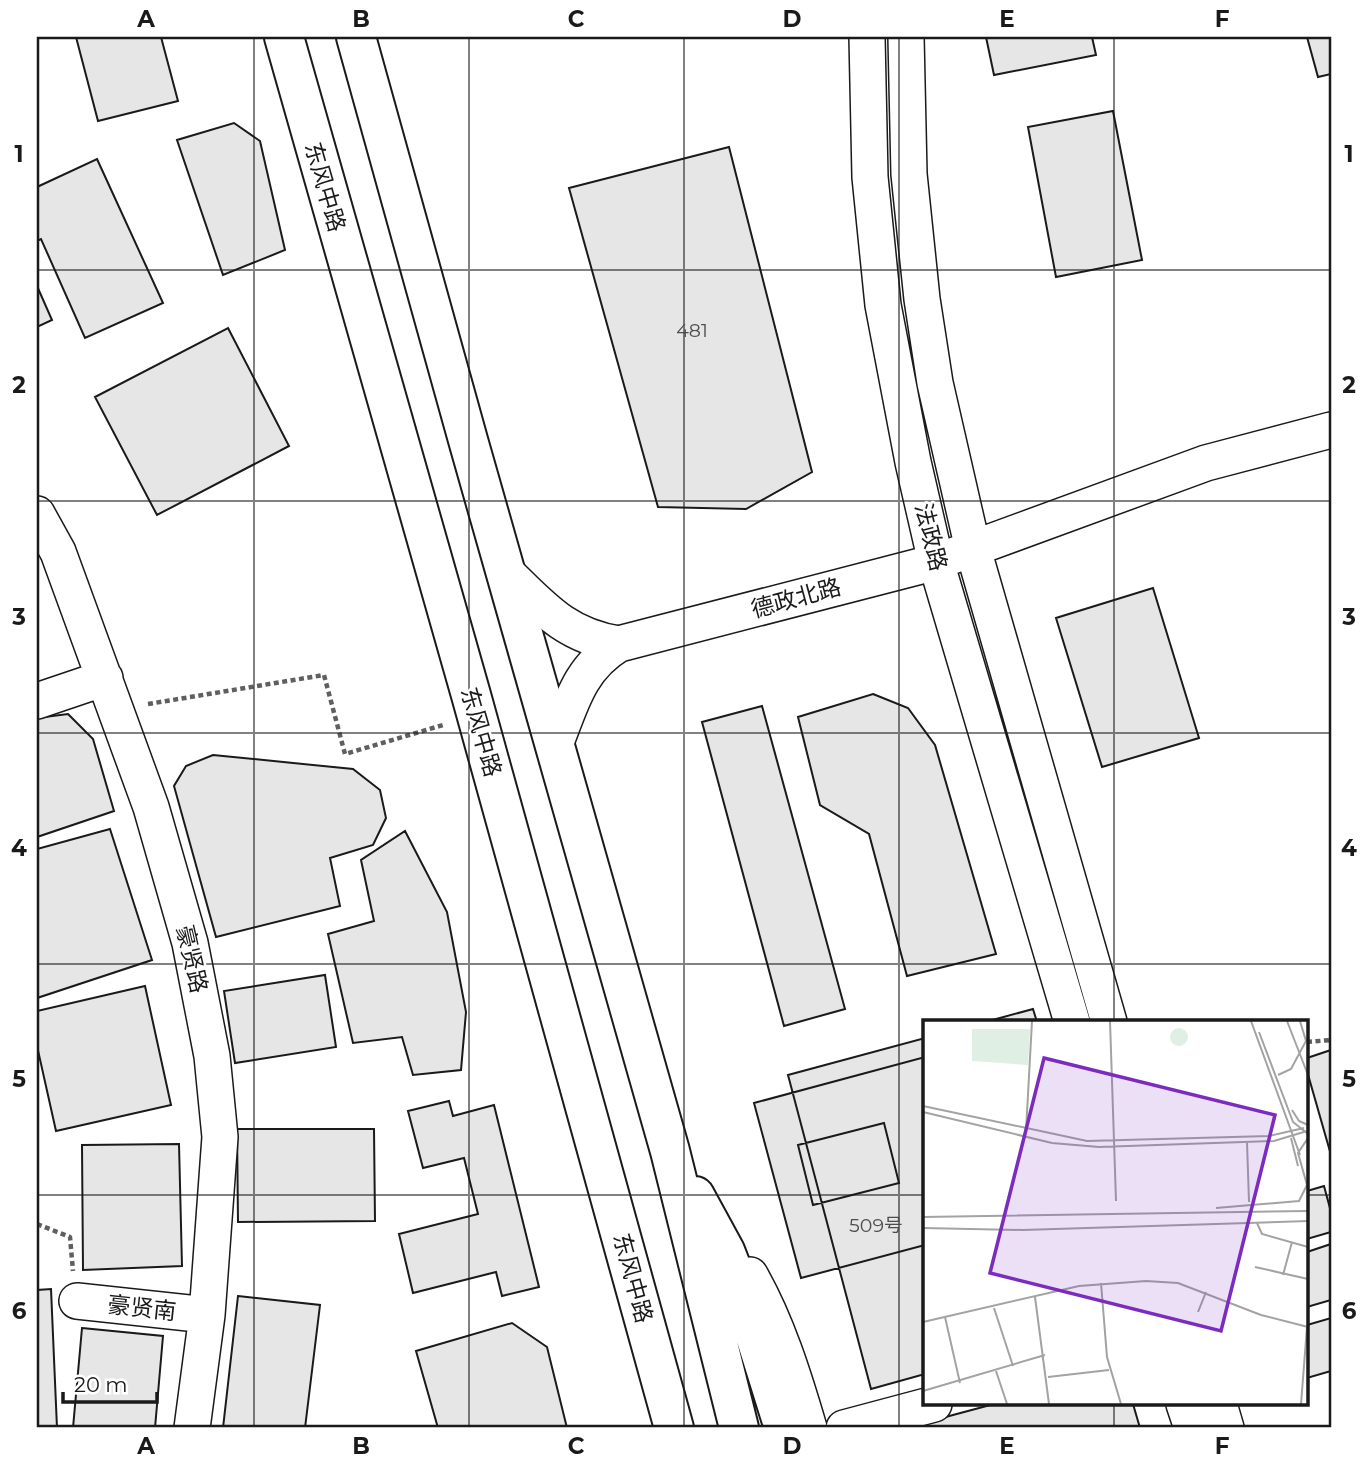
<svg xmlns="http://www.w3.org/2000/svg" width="1368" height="1465" viewBox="0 0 1368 1465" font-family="Montserrat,'Noto Sans SC',sans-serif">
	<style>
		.building { fill: #e6e6e6; stroke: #1a1a1a; stroke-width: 2 }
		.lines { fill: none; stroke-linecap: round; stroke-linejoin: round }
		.minor-casing { stroke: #1a1a1a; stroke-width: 38 }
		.highway-casing { stroke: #1a1a1a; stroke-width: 42 }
		.path { stroke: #5f5f5f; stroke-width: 4.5; stroke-dasharray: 5 3.5; stroke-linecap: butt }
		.minor { stroke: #fff; stroke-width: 35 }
		.highway { stroke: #fff; stroke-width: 38 }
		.grid { fill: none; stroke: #1a1a1a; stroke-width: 2; stroke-opacity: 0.55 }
		.labels { text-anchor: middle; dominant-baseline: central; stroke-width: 5; stroke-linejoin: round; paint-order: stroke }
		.number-label { font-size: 19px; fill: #4d4d4d }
		.street-label { font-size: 23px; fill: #1a1a1a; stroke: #fff }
		.inset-road { fill: none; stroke: #a3a3a3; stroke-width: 2 }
		.view { fill: #7b2cbf; fill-opacity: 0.15; stroke: #7b2cbf; stroke-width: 3.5 }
		.inset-edge { fill: none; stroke: #1a1a1a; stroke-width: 3.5 }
		.neatline { fill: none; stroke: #1a1a1a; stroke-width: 2.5 }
		.grid-label { font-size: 23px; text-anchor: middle; font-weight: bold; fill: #1a1a1a }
	</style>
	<rect width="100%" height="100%" fill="#fff"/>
	<!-- building -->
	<path class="building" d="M76,37H161L178,101L98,121Z
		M986,37H1092L1096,55L994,75Z
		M1307,37H1331V74L1318,77Z
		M1113,111L1142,260L1056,277L1028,127Z
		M234,123L260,141L285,250L223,275L177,140Z
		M729,147L812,472L746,509L658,507L569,188Z
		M97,159L163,303L85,338L41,239L37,241V187Z
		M37,286L52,320L37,327Z
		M228,328L289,446L157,515L95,397Z
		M1153,588L1199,738L1102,767L1056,618Z
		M873,694L908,708L935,745L996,954L907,976L869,834L820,805L798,717Z
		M762,706L845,1009L784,1026L702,722Z
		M68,714L93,739L114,811L37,837V718Z
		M213,755L353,769L380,790L386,818L373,845L330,858L340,906L216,937L174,786L186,766Z
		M110,829L152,960L37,998V849Z
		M405,831L447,912L466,1012L461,1070L413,1075L402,1037L353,1043L328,934L374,921L361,860Z
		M325,975L336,1047L235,1063L224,991Z
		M145,986L171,1105L56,1131L37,1046V1011Z
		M1033,1009L1037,1022H985Z
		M925,1038V1374L871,1389L788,1075Z
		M1331,1050V1155L1307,1071V1058Z
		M925,1057V1245L801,1278L754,1103Z
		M449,1101L453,1116L494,1105L539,1287L502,1296L496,1272L413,1293L399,1234L478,1214L464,1158L423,1168L408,1111Z
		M884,1123L899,1183L813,1205L798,1145Z
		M237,1129H374L375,1221L238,1222Z
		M179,1144L182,1266L83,1270L82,1145Z
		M1324,1186L1331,1212V1232L1307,1239V1191Z
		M1331,1244V1300L1307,1307V1252Z
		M51,1289L57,1428H37V1290Z
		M238,1296L320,1305L305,1428H223Z
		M1331,1318V1371L1307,1378V1325Z
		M512,1323L547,1347L567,1428H438L416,1351Z
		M82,1328L163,1336L155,1428H73Z
		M994,1404H1133L1140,1428H913L912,1426Z"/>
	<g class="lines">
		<defs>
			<path id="minor" d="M867,37L870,177L883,305L913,462L936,562L1072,1022
				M906,37L909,174L922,299L935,383L973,549L1109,1022
				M37,514L58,552L151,807L190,943L212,1056L220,1137L207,1315L192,1428
				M504,570C541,606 565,636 619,644
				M37,701L105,678
				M555,745C571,704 579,668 619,644L936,562L1206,463L1331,430
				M750,1275C777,1322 794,1377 809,1428
				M77,1301L207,1315
				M1184,1404L1192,1428
				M1219,1404L1226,1428
				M844,1428L934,1404"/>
			<path id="highway" d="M284,37L471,695L674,1428
				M356,37L468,440L670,1151L739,1428
				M695,1196L725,1251L743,1297L784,1428"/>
		</defs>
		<!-- minor casing -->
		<use href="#minor" class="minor-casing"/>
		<!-- highway casing -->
		<use href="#highway" class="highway-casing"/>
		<!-- path -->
		<path class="path" d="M148,704L324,675L345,754L443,725
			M1307,1042L1331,1040
			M37,1224L70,1237L73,1271"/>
		<!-- minor -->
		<use href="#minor" class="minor"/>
		<!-- highway -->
		<use href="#highway" class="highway"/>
	</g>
	<!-- grid -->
	<path class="grid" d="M254,37V1428M469,37V1428M684,37V1428M899,37V1428M1114,37V1022M37,270H1331M37,501H1331M37,733H1331M37,964H1331M37,1195H925M1307,1195H1331M1114,1404V1428"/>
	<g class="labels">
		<!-- number labels -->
		<g class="number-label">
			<text x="692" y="330">481</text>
			<text x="876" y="1225">509号</text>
		</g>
		<!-- street labels -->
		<g class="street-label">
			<text transform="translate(325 187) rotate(74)">东风中路</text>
			<text transform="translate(931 537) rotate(76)">法政路</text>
			<text transform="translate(796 598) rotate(-15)">德政北路</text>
			<text transform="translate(481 732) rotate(74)">东风中路</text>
			<text transform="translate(192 959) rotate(77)">豪贤路</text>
			<text transform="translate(633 1278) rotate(75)">东风中路</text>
			<text transform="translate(142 1308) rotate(6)">豪贤南</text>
		</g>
	</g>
	<!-- overview -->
	<g transform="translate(923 1020)">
		<rect width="385" height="385" fill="#fff"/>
		<path d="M247 17a9 9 0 1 1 18 0a9 9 0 1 1-18 0ZM49,9H107L105,45L49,41Z" fill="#e0efe3"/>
		<path class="inset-road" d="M187,1L193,181M328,1L377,135M364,1L385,55M336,12L370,102L385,114M355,55L368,49L383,21L377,1M0,86L164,121L346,116L381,108M369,90L376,101L385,105M0,92L129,123L176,127L351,121L384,111M103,111L109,1M368,118L375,146M324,122L326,182M293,188L376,181L384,165L375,133L385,118M0,197L385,191M334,203L339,214L385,227M0,208L100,210L385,201M332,247L385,259M360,255L369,222M178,263L184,337L198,384M112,277L126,384M71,288L90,346M275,292L283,272M22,297L37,363M0,302L156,266L223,261L255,263L338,295L385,307M73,351L84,384M125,357L186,350M0,371L122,335M378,384L384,307"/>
		<path class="view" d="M121,38L352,95L298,311L67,253Z"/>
		<rect width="385" height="385" class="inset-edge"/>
	</g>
	<!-- border -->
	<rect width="1368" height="1465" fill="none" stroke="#ffffff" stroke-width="77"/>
	<!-- scale -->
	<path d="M63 1392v10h94v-10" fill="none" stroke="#1a1a1a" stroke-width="3.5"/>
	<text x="74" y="1392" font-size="21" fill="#1a1a1a" stroke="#ffffff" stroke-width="5" paint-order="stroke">20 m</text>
	<rect x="38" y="38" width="1292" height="1388" class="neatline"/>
	<g class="grid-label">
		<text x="146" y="27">A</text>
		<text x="361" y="27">B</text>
		<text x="576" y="27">C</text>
		<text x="792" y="27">D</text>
		<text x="1007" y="27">E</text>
		<text x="1222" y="27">F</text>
		<text x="19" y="162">1</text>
		<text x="1349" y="162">1</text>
		<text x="19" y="393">2</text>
		<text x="1349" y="393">2</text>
		<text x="19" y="625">3</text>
		<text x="1349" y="625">3</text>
		<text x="19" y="856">4</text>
		<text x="1349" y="856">4</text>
		<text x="19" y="1087">5</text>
		<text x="1349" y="1087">5</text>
		<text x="19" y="1319">6</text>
		<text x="1349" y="1319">6</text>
		<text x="146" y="1454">A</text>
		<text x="361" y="1454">B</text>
		<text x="576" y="1454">C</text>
		<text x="792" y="1454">D</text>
		<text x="1007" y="1454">E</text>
		<text x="1222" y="1454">F</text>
	</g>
</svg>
